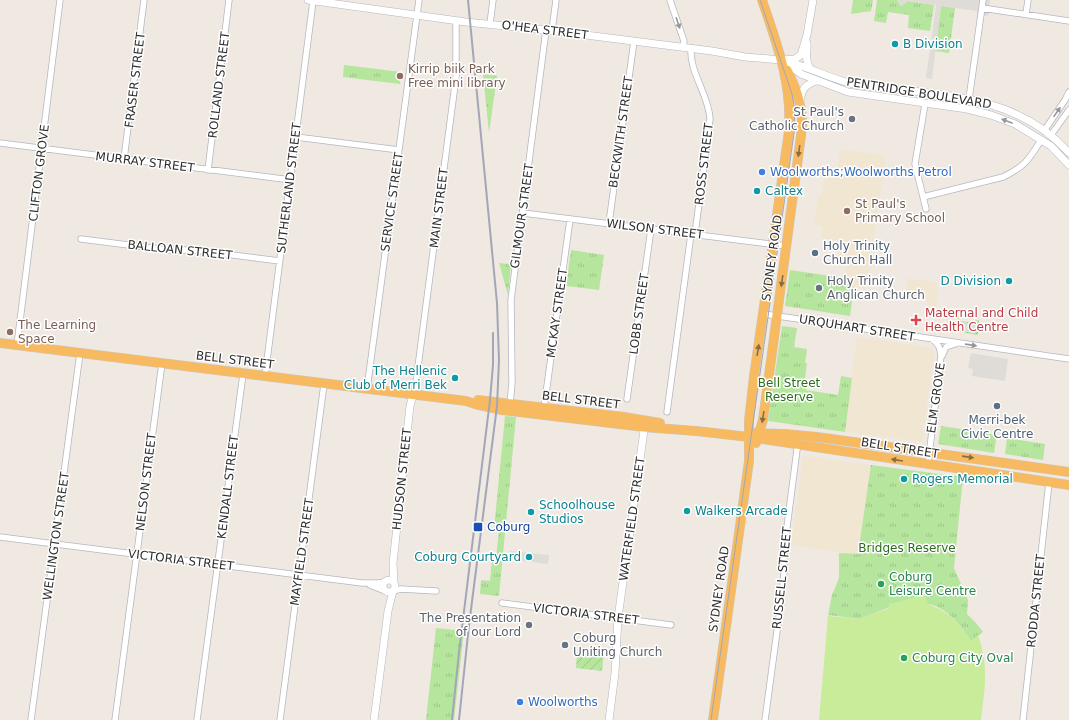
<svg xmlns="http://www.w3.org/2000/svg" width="1069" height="720" viewBox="0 0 1069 720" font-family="'DejaVu Sans',sans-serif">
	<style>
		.education { fill: #f0e6d1 }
		.park { fill: url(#park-tufts) }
		.garden { fill: url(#garden-furrows) }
		.pitch { fill: #c9ec9a }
		.plaza { fill: #dfdcd8 }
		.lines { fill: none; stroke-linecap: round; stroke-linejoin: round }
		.minor-casing { stroke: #b4b7c1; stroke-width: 7 }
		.tertiary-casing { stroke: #b4b7c1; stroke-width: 8 }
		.trunk-casing { stroke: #c9c9c9; stroke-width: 10 }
		.minor { stroke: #fff; stroke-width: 5.5 }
		.tertiary { stroke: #fff; stroke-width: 7 }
		.trunk { stroke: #f8ba60; stroke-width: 9 }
		.tram { stroke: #a3a6b8; stroke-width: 1 }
		.rail { stroke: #a3a6b8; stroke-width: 2 }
		.oneway { fill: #969696 }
		.oneway2 { fill: #896d44 }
		.culture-dot { fill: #0f9aa8; stroke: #fff; stroke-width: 1.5 }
		.education-dot { fill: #8d6e63; stroke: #fff; stroke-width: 1.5 }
		.worship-dot { fill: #6b7280; stroke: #fff; stroke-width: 1.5 }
		.shop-dot { fill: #3f7fe0; stroke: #fff; stroke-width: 1.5 }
		.service-dot { fill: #5c6f8a; stroke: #fff; stroke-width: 1.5 }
		.health-dot { fill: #e0444e; stroke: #fff; stroke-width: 1.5 }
		.transit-dot { fill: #1a4fb4; stroke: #fff; stroke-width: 1.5 }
		.leisure-dot { fill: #2e9e5b; stroke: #fff; stroke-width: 1.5 }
		.labels { text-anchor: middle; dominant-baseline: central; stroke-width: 3; stroke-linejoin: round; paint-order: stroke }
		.street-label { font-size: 12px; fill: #2e2e2e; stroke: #fff }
		.culture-label { font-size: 12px; fill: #0d838f; stroke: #fff; text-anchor: start }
		.education-label { font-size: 12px; fill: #785e54; stroke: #fff; text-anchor: start }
		.worship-label { font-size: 12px; fill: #5b616d; stroke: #fff; text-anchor: end }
		.shop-label { font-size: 12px; fill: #366cbe; stroke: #fff; text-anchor: start }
		.service-label { font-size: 12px; fill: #4e5e75; stroke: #fff; text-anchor: start }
		.health-label { font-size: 12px; fill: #be3a42; stroke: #fff; text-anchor: start }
		.park-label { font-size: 12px; fill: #2c6e1b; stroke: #fff }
		.transit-label { font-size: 12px; fill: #164399; stroke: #fff; text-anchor: start }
		.leisure-label { font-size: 12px; fill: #27864d; stroke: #fff; text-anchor: start }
	</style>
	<defs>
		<pattern id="park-tufts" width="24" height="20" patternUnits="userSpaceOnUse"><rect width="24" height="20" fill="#b6e59e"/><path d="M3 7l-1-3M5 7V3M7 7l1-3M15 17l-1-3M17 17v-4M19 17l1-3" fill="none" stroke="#9dc588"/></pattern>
		<pattern id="garden-furrows" width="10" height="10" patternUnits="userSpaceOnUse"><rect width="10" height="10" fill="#b6e59e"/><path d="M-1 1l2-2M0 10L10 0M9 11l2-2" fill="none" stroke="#9dc588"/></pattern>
	</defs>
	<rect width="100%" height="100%" fill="#efe9e1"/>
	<!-- education -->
	<path class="education" d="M840,149L886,156L866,289L843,285L845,266L836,265L840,241L821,238L822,227L814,225L818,196V195H822L825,169L837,171Z
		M908,278L937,283L938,288L936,306L927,305V300L905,297Z
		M857,337L921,346L932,349L934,352L922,442L845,432Z
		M803,456L871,465L858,555L791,545Z"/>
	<!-- park -->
	<path class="park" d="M853,0H873L871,11L851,14Z
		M877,0H897L901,6L908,1L934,5L930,31L908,28L909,15L888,12L886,23L874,21Z
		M941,6L955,8L949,53L935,51Z
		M344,65L401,72L400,84L343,77Z
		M483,74L497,76L489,133Z
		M571,250L604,255L599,290L566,286Z
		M499,263L511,264L508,295Z
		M790,270L844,278L843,285L854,287L850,316L785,306Z
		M782,326L797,328L794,347L807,349L805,363H807L805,379L808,380L806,390L838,395L841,376L852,378L845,432L768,421Z
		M505,416L516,417L499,596L480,594L481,580L490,581L492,559H496L499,530L494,529Z
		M941,426L988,433L993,435L996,440L994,453L938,444Z
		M1007,438L1045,444L1043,460L1005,454Z
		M871,465L963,477L954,568L968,600L967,614L976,623L983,632L971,641C962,627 946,606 927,604C915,603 902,604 889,604L890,607L860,619L828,615L832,595L839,578V553L858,554Z
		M436,628L464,631L454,720H426Z"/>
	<!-- garden -->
	<path class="garden" d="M957,309L960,321L968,322L979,320L978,335L960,332L959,330L975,333L976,325L958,322L955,310Z
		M580,647L604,651L602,671L576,668L577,653L579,654Z"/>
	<!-- pitch -->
	<path class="pitch" d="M925,595L928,604C949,612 959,623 971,641L978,635C989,667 985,688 981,720H819L828,616L859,619L890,608L889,604Z"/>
	<!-- plaza -->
	<path class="plaza" d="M897,0H990L988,16L977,14V11L941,6L932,79L926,78L936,5L908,1L901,6Z
		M954,321L976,324L975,333L957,330Z
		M971,353L1008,359L1005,381L972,376L973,369L968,368Z
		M510,551L549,555L548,564L509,559Z"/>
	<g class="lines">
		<defs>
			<path id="minor" d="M670,0L684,41L683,47
				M982,8L1069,21
				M1026,14L1028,0
				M490,24L493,0
				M552,31L556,0
				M691,48C689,72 709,95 710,119L695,234
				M969,99L983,0
				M925,104L915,164L926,209
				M1044,131L1065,100L1069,92
				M1051,135L1069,110
				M296,137L399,150
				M0,143L291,180
				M124,159L144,0
				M208,170L229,0
				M923,197L1003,177C1024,167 1029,160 1041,140
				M523,213L786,246
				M609,223L634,41
				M81,239L168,250H194L280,261
				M764,314L1069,359
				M17,345L60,0
				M942,356L946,347L955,344
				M265,376L313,1
				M367,389L419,0
				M413,395L416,382L456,77V21
				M627,399L651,229
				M510,404L512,383L511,300L546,30
				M544,408L570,219
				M667,412L691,234
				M928,464L941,356C940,348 939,344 932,339
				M0,537L362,583H378L385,582
				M370,585L385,591
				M393,591L401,589L436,591
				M502,603L671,625
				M31,720L80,353
				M115,720L162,363
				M197,720L243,374
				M280,720L324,384
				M765,720L783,587L784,570V550L798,442
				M1023,720L1049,482"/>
			<path id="tertiary" d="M308,0L466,22L546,30L712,51L745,57L782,60L795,59L801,55L807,35L813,0
				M807,43C808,51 804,61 810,68
				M782,60L801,74L848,92L967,109L991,115L1015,124L1051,146L1069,165
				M788,62C810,67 832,80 854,84C930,96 1014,90 1069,153
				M801,102C800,90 807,83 817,81
				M383 586a6 6 0 1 1 12 0a6 6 0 1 1-12 0Z
				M394,583L393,563L410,406L413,395
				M374,720L388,611L393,591
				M609,720L615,673L618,618L645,423"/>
			<path id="trunk" d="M0,343L466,401L475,404L502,410L644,427L696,431L749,437L1069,485
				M478,400L624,417L660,423
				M755,433L785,434L817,437L1069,472
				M756,443L763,420L802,128C803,107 797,89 787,70
				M713,720L749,461V420L754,376L789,131C792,83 777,44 762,0"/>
		</defs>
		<!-- minor casing -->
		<use href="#minor" class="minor-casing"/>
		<!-- tertiary casing -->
		<use href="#tertiary" class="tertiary-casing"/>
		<!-- trunk casing -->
		<use href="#trunk" class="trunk-casing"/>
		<!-- minor -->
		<use href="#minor" class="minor"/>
		<!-- tertiary -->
		<use href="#tertiary" class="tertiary"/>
		<!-- trunk -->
		<use href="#trunk" class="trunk"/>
		<!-- tram -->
		<path class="tram" d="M711,720L795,126L794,105L792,94L760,0"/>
		<!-- rail -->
		<path class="rail" d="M452,720L459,652L490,400L493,365V333
			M459,720L469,625L497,406L499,360L497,303L468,0"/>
	</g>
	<!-- one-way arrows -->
	<defs><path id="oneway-solid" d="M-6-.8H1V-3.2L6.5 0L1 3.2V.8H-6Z"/></defs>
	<g class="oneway">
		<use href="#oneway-solid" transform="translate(678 23) rotate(71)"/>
		<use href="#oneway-solid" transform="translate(1057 112) rotate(-55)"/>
		<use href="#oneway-solid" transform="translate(1007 121) rotate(-159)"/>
		<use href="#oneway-solid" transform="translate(971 345) rotate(8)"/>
	</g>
	<g class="oneway2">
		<use href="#oneway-solid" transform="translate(799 151) rotate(98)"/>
		<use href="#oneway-solid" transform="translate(782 281) rotate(98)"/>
		<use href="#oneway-solid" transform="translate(758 350) rotate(-81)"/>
		<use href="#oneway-solid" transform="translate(763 417) rotate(99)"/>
		<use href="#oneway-solid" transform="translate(968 457) rotate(8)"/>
		<use href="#oneway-solid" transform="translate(897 460) rotate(-171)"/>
	</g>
	<!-- markers -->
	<g class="culture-dot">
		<circle cx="895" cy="44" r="4"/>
		<circle cx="757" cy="191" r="4"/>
		<circle cx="1009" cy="281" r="4"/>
		<circle cx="455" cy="378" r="4"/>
		<circle cx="904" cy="479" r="4"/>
		<circle cx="687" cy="511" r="4"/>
		<circle cx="531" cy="512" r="4"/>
		<circle cx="529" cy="557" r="4"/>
	</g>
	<g class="education-dot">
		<circle cx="400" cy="76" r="4"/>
		<circle cx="847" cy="211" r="4"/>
		<circle cx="10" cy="332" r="4"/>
	</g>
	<g class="worship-dot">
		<circle cx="852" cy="119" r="4"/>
		<circle cx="819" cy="288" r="4"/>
		<circle cx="529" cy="625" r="4"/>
		<circle cx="565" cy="645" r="4"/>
	</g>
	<g class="shop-dot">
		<circle cx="762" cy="172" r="4"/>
		<circle cx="520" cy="702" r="4"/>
	</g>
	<g class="service-dot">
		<circle cx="815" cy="253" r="4"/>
		<circle cx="997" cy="406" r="4"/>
	</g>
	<path class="health-dot" d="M914 314h4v4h4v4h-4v4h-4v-4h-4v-4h4z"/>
	<rect class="transit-dot" x="473" y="522" width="10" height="10" rx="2"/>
	<g class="leisure-dot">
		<circle cx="881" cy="584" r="4"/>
		<circle cx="904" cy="658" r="4"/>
	</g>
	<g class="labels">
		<!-- street labels -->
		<g class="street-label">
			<text transform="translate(545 30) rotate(7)">O'HEA STREET</text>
			<text transform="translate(135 80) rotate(-83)">FRASER STREET</text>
			<text transform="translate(219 85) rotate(-83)">ROLLAND STREET</text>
			<text transform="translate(919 93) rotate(9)">PENTRIDGE BOULEVARD</text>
			<text transform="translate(621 132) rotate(-82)">BECKWITH STREET</text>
			<text transform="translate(145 162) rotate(7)">MURRAY STREET</text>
			<text transform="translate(704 164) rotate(-83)">ROSS STREET</text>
			<text transform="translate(39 173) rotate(-83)">CLIFTON GROVE</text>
			<text transform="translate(289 188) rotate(-83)">SUTHERLAND STREET</text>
			<text transform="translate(392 202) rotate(-82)">SERVICE STREET</text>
			<text transform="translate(439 208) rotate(-83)">MAIN STREET</text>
			<text transform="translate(522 216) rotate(-82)">GILMOUR STREET</text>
			<text transform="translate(655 229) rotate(7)">WILSON STREET</text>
			<text transform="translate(180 250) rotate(6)">BALLOAN STREET</text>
			<text transform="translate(772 258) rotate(-82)">SYDNEY ROAD</text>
			<text transform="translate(557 313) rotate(-82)">MCKAY STREET</text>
			<text transform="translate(639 314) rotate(-82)">LOBB STREET</text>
			<text transform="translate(857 328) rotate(9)">URQUHART STREET</text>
			<text transform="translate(235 360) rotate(7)">BELL STREET</text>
			<text transform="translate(936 398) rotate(-82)">ELM GROVE</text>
			<text transform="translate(581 400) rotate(7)">BELL STREET</text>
			<text transform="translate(900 448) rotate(9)">BELL STREET</text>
			<text transform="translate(402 479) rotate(-84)">HUDSON STREET</text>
			<text transform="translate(146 482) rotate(-83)">NELSON STREET</text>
			<text transform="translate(228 487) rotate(-83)">KENDALL STREET</text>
			<text transform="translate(632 519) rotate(-82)">WATERFIELD STREET</text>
			<text transform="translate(56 536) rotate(-82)">WELLINGTON STREET</text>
			<text transform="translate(302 552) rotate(-82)">MAYFIELD STREET</text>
			<text transform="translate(181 560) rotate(7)">VICTORIA STREET</text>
			<text transform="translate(782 578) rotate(-84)">RUSSELL STREET</text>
			<text transform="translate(719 589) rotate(-82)">SYDNEY ROAD</text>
			<text transform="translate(1036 601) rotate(-84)">RODDA STREET</text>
			<text transform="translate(586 614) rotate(7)">VICTORIA STREET</text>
		</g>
		<!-- culture labels -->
		<g class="culture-label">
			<text x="903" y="44">B Division</text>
			<text x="765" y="191">Caltex</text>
			<text x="1001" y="281" text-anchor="end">D Division</text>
			<text x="447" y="371" text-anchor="end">The Hellenic<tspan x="447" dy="14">Club of Merri Bek</tspan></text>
			<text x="912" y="479">Rogers Memorial</text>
			<text x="539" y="505">Schoolhouse<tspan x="539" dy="14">Studios</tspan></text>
			<text x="695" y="511">Walkers Arcade</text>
			<text x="521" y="557" text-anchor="end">Coburg Courtyard</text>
		</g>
		<!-- education labels -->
		<g class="education-label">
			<text x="408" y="69">Kirrip biik Park<tspan x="408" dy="14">Free mini library</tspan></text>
			<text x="855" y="204">St Paul's<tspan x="855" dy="14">Primary School</tspan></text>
			<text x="18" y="325">The Learning<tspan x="18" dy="14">Space</tspan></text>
		</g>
		<!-- worship labels -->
		<g class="worship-label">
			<text x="844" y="112">St Paul's<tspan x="844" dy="14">Catholic Church</tspan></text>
			<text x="827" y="281" text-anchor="start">Holy Trinity<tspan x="827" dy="14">Anglican Church</tspan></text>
			<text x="521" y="618">The Presentation<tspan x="521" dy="14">of our Lord</tspan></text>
			<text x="573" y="638" text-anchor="start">Coburg<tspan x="573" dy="14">Uniting Church</tspan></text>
		</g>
		<!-- shop labels -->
		<g class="shop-label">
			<text x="770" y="172">Woolworths;Woolworths Petrol</text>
			<text x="528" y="702">Woolworths</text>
		</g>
		<!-- service labels -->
		<g class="service-label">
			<text x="823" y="246">Holy Trinity<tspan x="823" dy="14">Church Hall</tspan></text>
			<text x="997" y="420" text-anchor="middle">Merri-bek<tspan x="997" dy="14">Civic Centre</tspan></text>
		</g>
		<!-- health labels -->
		<g class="health-label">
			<text x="925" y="313">Maternal and Child<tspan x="925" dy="14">Health Centre</tspan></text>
		</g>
		<!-- park labels -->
		<g class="park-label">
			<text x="789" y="383">Bell Street<tspan x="789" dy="14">Reserve</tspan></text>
			<text x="907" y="548">Bridges Reserve</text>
		</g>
		<!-- transit labels -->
		<g class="transit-label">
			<text x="487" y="527">Coburg</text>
		</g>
		<!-- leisure labels -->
		<g class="leisure-label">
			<text x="889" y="577">Coburg<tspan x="889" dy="14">Leisure Centre</tspan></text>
			<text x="912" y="658">Coburg City Oval</text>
		</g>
	</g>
</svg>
